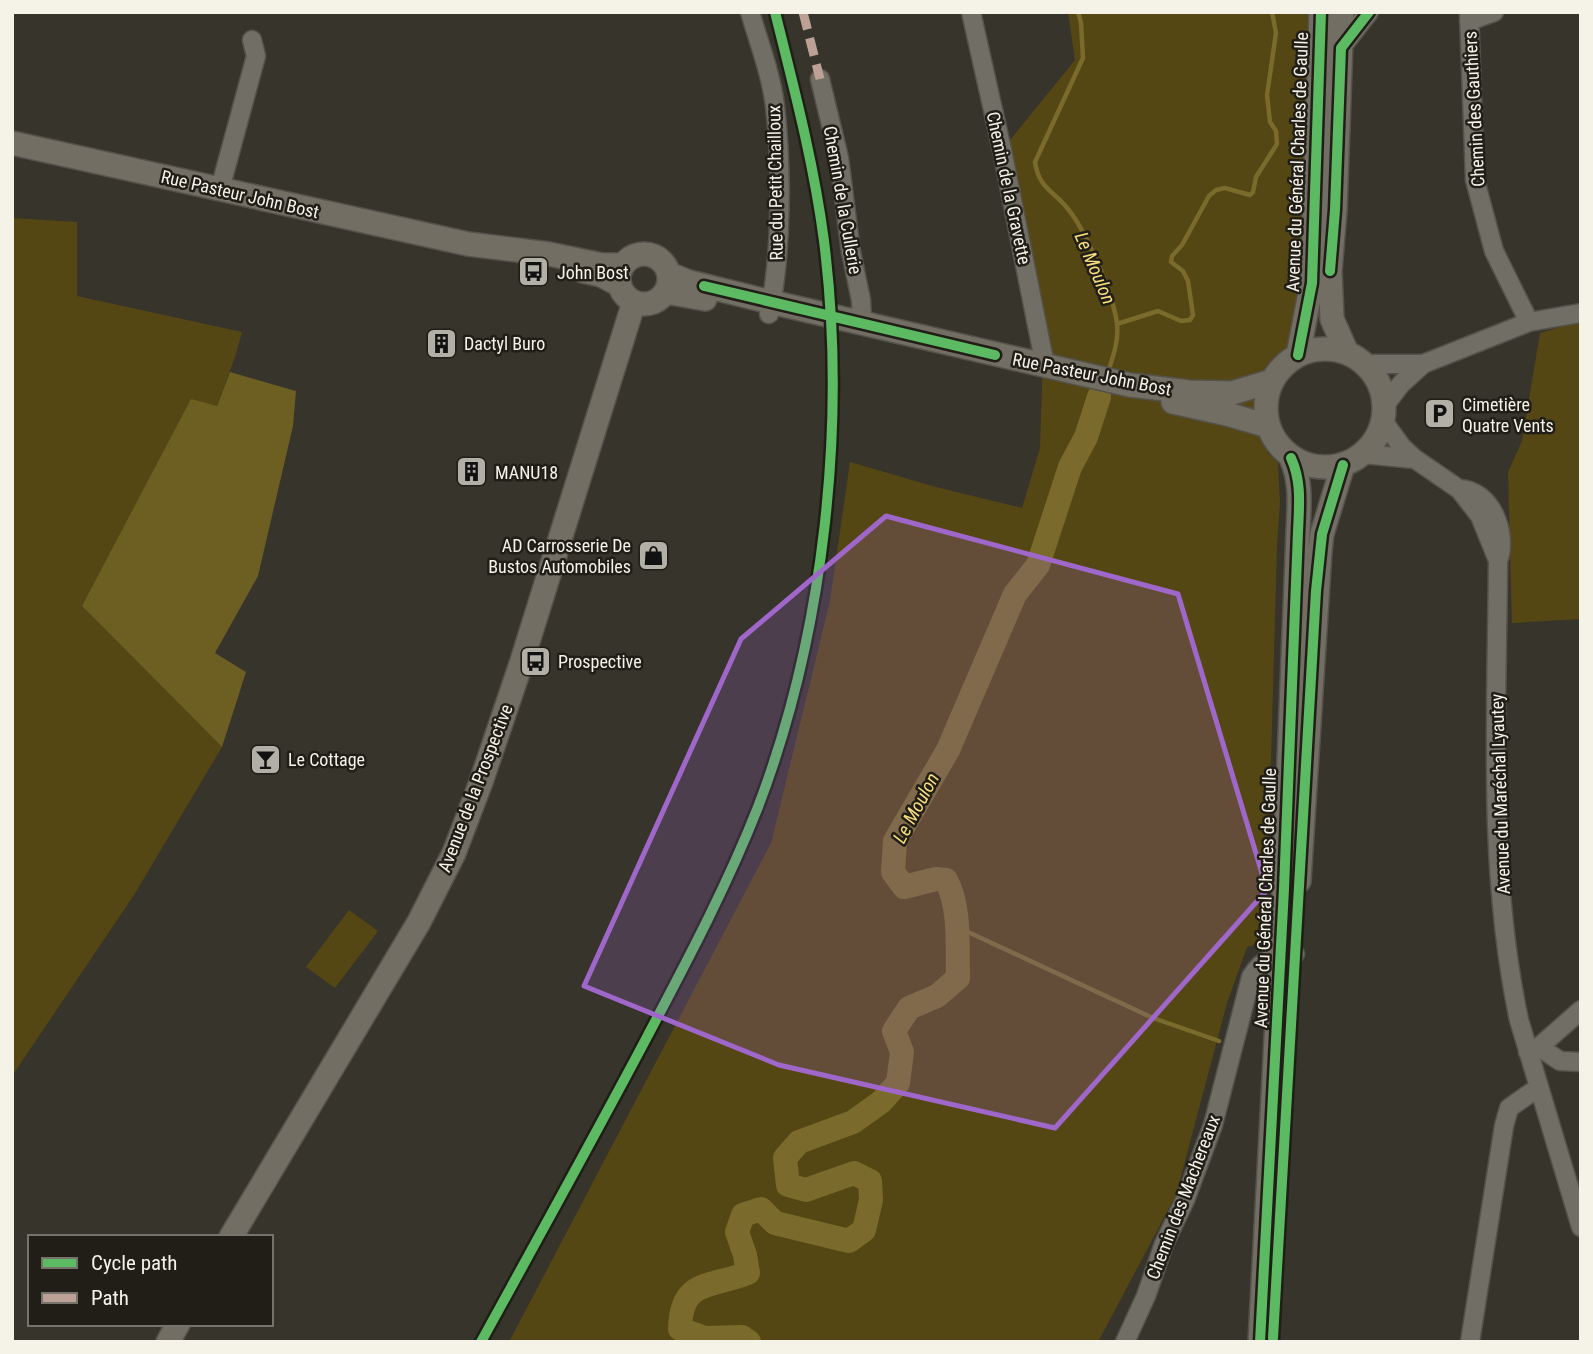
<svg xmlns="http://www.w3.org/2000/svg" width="1593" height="1354" viewBox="0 0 1593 1354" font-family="'Roboto Condensed',sans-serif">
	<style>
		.green { fill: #544714 }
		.forest { fill: #6d5e22 }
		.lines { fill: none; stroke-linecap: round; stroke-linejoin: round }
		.stream { stroke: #7a6a2c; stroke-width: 4.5 }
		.river { stroke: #7a6a2c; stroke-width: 24 }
		.minor-casing { stroke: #55524b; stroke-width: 21 }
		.major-casing { stroke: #55524b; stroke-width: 26 }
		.minor { stroke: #716f65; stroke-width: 18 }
		.major { stroke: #726e63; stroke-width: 23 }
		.quiet { stroke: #bda197; stroke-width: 9; stroke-dasharray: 18 9; stroke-linecap: butt }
		.cycleway-casing { stroke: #201e17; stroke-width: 15 }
		.cycleway { stroke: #5cba63; stroke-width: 10 }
		.marked { fill: #a067cb; fill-opacity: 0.2; stroke: #a067cb; stroke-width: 5; stroke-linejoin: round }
		.labels { text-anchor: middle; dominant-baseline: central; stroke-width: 5; stroke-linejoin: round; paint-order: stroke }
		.street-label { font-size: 18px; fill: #f5f2e8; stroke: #201e17 }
		.poi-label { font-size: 18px; fill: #f5f2e8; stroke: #201e17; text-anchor: start }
		.water-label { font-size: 19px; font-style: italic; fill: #f8de7f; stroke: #201e17 }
	</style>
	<rect width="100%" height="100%" fill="#37342c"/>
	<!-- green -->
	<path class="green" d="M1068,12H1321L1298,355L1278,368L1267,395L1265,411L1268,426L1274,440L1267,452L1278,463L1280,504L1277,545L1266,941L1247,947L1227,1003L1176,1195L1098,1342H509L771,843L830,601L850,462L936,487L1022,508L1040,448L1043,355L1002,150L1075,60Z
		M12,218L77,222V296L242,332L236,354L217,406L82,606L222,747L134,895L12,1076Z
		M1581,321V619L1512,623L1508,472L1522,441L1540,333Z
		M349,910L378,931L335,988L306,967Z"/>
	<!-- forest -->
	<path class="forest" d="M230,372L296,391L293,426L258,576L215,653L246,672L222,747L82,606L191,399L217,406Z"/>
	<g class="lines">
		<!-- stream -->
		<path class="stream" d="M1078,12L1081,23L1083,58L1035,162C1039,189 1053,190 1068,209C1086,231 1114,296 1117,324C1119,340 1113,357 1108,372
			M1117,324L1158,311L1181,321L1190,320L1193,315L1188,281L1183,271L1171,262L1172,256L1182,245L1209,196L1216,190L1225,188L1250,195L1253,192L1256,177L1277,144L1276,131L1270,122L1267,95L1276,33L1272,12
			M1099,397L1103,386
			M957,930L966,931L1153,1018L1219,1041"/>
		<!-- river -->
		<path class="river" d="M749,1342L742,1337L705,1338L680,1329C681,1278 711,1288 748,1273L745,1255L737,1232L743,1215L761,1209L775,1223L849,1241L864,1230L871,1200L870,1181L854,1173L806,1190L788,1185L785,1158L799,1142L853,1122L881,1102L898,1083L902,1052L894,1031L909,1008L937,996L958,978C957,947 961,908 946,880L936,879L904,887L893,872L895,841L948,750L1015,594L1038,565L1070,467L1086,437L1099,397"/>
		<defs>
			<path id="minor" d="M750,12C759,43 771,74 775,106C782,166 782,254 769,314
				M971,12L1002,150L1043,355L1042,365
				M1469,12L1475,180L1494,251L1529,322
				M1469,21L1494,12
				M1341,48L1369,12
				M820,79L839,158L851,252L861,300L862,322
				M220,189L256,56L252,40
				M1365,364H1423
				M1385,405L1401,384L1423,364L1529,322L1581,313
				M1383,421L1402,447L1415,459L1466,494
				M1363,454L1415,459
				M1459,489C1492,490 1508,534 1498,561C1497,714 1487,870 1519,1020L1581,1227
				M1459,489L1480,516L1497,558
				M1539,1047L1560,1061L1581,1062
				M1528,1052L1539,1047L1581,1010
				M1125,1342L1146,1296L1164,1244L1185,1200L1213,1125L1251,977C1262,958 1274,956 1295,954
				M1470,1342L1504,1126L1509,1108L1539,1087"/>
			<path id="major" d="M1342,12L1335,210L1330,271L1332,319L1347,353
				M12,143L468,244L549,254L602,265H623
				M619 279a25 25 0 1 1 50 0a25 25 0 1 1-50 0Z
				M583,271L601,275L620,285
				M669,274L689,282L771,302L1130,385L1189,392L1232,393L1272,381
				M666,292L705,299
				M1266 408a59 59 0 1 1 118 0a59 59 0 1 1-118 0Z
				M1298,355L1312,283L1321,12
				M1173,402L1227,414L1268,426
				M1299,881L1320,551L1322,534L1343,465
				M231,1237L419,922L454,853L481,782L521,664L634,302
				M168,1342L178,1324
				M1260,1342L1284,889L1298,532C1299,506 1302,482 1291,458"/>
		</defs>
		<!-- minor casing -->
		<use href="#minor" class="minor-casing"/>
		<!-- major casing -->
		<use href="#major" class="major-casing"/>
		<!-- minor -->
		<use href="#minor" class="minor"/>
		<!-- major -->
		<use href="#major" class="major"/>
		<!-- quiet -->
		<path class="quiet" d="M803,12L820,79"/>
		<defs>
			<path id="cycleway" d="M1330,271L1335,210L1341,48L1369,12
				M704,286L995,355
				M1298,355L1312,283L1321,12
				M1273,1338L1316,591L1322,534L1343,465
				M481,1342C537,1240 593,1139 647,1037C687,961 727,886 758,807C824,634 847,424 824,241C814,164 794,88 775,12
				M1260,1342L1284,889L1298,532C1299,506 1302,482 1291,458"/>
		</defs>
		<!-- cycleway casing -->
		<use href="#cycleway" class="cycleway-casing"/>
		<!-- cycleway -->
		<use href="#cycleway" class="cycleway"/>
	</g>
	<!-- marked area -->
	<path class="marked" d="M886,516L1178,594L1267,890L1055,1128L779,1065L584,986L741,639Z"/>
	<!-- icons -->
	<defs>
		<symbol id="bus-square" viewBox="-11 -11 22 22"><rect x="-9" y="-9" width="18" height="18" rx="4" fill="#b2b0a6" stroke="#201e17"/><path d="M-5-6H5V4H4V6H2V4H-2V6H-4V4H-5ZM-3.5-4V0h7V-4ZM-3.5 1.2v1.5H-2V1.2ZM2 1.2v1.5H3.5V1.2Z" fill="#111"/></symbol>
		<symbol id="building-square" viewBox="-11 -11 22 22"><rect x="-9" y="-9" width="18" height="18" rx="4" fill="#b2b0a6" stroke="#201e17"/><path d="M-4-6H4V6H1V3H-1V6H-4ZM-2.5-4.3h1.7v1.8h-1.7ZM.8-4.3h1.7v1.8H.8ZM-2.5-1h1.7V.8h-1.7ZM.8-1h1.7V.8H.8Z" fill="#111"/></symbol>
		<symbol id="parking-square" viewBox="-11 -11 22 22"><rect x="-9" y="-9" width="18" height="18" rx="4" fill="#b2b0a6" stroke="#201e17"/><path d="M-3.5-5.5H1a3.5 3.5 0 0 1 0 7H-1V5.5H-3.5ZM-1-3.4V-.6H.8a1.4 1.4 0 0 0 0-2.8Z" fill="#111"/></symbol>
		<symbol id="shop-square" viewBox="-11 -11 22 22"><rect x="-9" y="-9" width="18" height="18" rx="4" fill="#b2b0a6" stroke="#201e17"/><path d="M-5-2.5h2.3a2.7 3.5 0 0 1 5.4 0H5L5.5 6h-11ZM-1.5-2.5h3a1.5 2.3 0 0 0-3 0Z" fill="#111"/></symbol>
		<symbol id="bar-square" viewBox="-11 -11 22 22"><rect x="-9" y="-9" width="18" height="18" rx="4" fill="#b2b0a6" stroke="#201e17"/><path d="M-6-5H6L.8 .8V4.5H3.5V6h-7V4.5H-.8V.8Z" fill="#111"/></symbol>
	</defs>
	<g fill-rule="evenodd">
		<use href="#bus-square" x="516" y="254" width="35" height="35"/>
		<use href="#building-square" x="424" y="326" width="35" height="35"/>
		<use href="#parking-square" x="1422" y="396" width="35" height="35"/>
		<use href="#building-square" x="454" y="454" width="35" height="35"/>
		<use href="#shop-square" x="636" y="538" width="35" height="35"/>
		<use href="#bus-square" x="518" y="644" width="35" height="35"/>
		<use href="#bar-square" x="248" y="742" width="35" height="35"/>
	</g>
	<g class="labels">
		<!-- street labels -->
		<g class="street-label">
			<text transform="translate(1474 109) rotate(-93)">Chemin des Gauthiers</text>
			<text transform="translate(1297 162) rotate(-88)">Avenue du Général Charles de Gaulle</text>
			<text transform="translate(775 183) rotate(-91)">Rue du Petit Chailloux</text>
			<text transform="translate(1009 188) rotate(78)">Chemin de la Gravette</text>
			<text transform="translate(240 194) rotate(13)">Rue Pasteur John Bost</text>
			<text transform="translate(843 200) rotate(80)">Chemin de la Cullerie</text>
			<text transform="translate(1092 374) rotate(11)">Rue Pasteur John Bost</text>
			<text transform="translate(475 788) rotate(-69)">Avenue de la Prospective</text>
			<text transform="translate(1500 794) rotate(-92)">Avenue du Maréchal Lyautey</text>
			<text transform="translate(1265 898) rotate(-88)">Avenue du Général Charles de Gaulle</text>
			<text transform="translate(1183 1197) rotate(-69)">Chemin des Machereaux</text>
		</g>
		<!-- poi labels -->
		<g class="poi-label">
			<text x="557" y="272">John Bost</text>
			<text x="464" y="343">Dactyl Buro</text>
			<text x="1462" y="404">Cimetière<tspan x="1462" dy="21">Quatre Vents</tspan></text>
			<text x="495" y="472">MANU18</text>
			<text x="631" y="545" text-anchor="end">AD Carrosserie De<tspan x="631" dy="21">Bustos Automobiles</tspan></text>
			<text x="558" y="661">Prospective</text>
			<text x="288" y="759">Le Cottage</text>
		</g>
		<!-- water labels -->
		<g class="water-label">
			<text transform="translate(1095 268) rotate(67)">Le Moulon</text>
			<text transform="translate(916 808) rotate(-62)">Le Moulon</text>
		</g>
	</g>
	<!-- border -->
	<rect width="1593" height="1354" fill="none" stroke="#f5f2e8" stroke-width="28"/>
	<!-- legend -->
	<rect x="28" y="1235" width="245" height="91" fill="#201e17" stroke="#75736b" stroke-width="2"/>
	<rect x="42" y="1258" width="35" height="10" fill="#5cba63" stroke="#75736b" stroke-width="2"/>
	<text x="91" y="1270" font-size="21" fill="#f5f2e8">Cycle path</text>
	<rect x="42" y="1293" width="35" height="10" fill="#bda197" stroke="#75736b" stroke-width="2"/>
	<text x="91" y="1305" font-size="21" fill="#f5f2e8">Path</text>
</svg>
